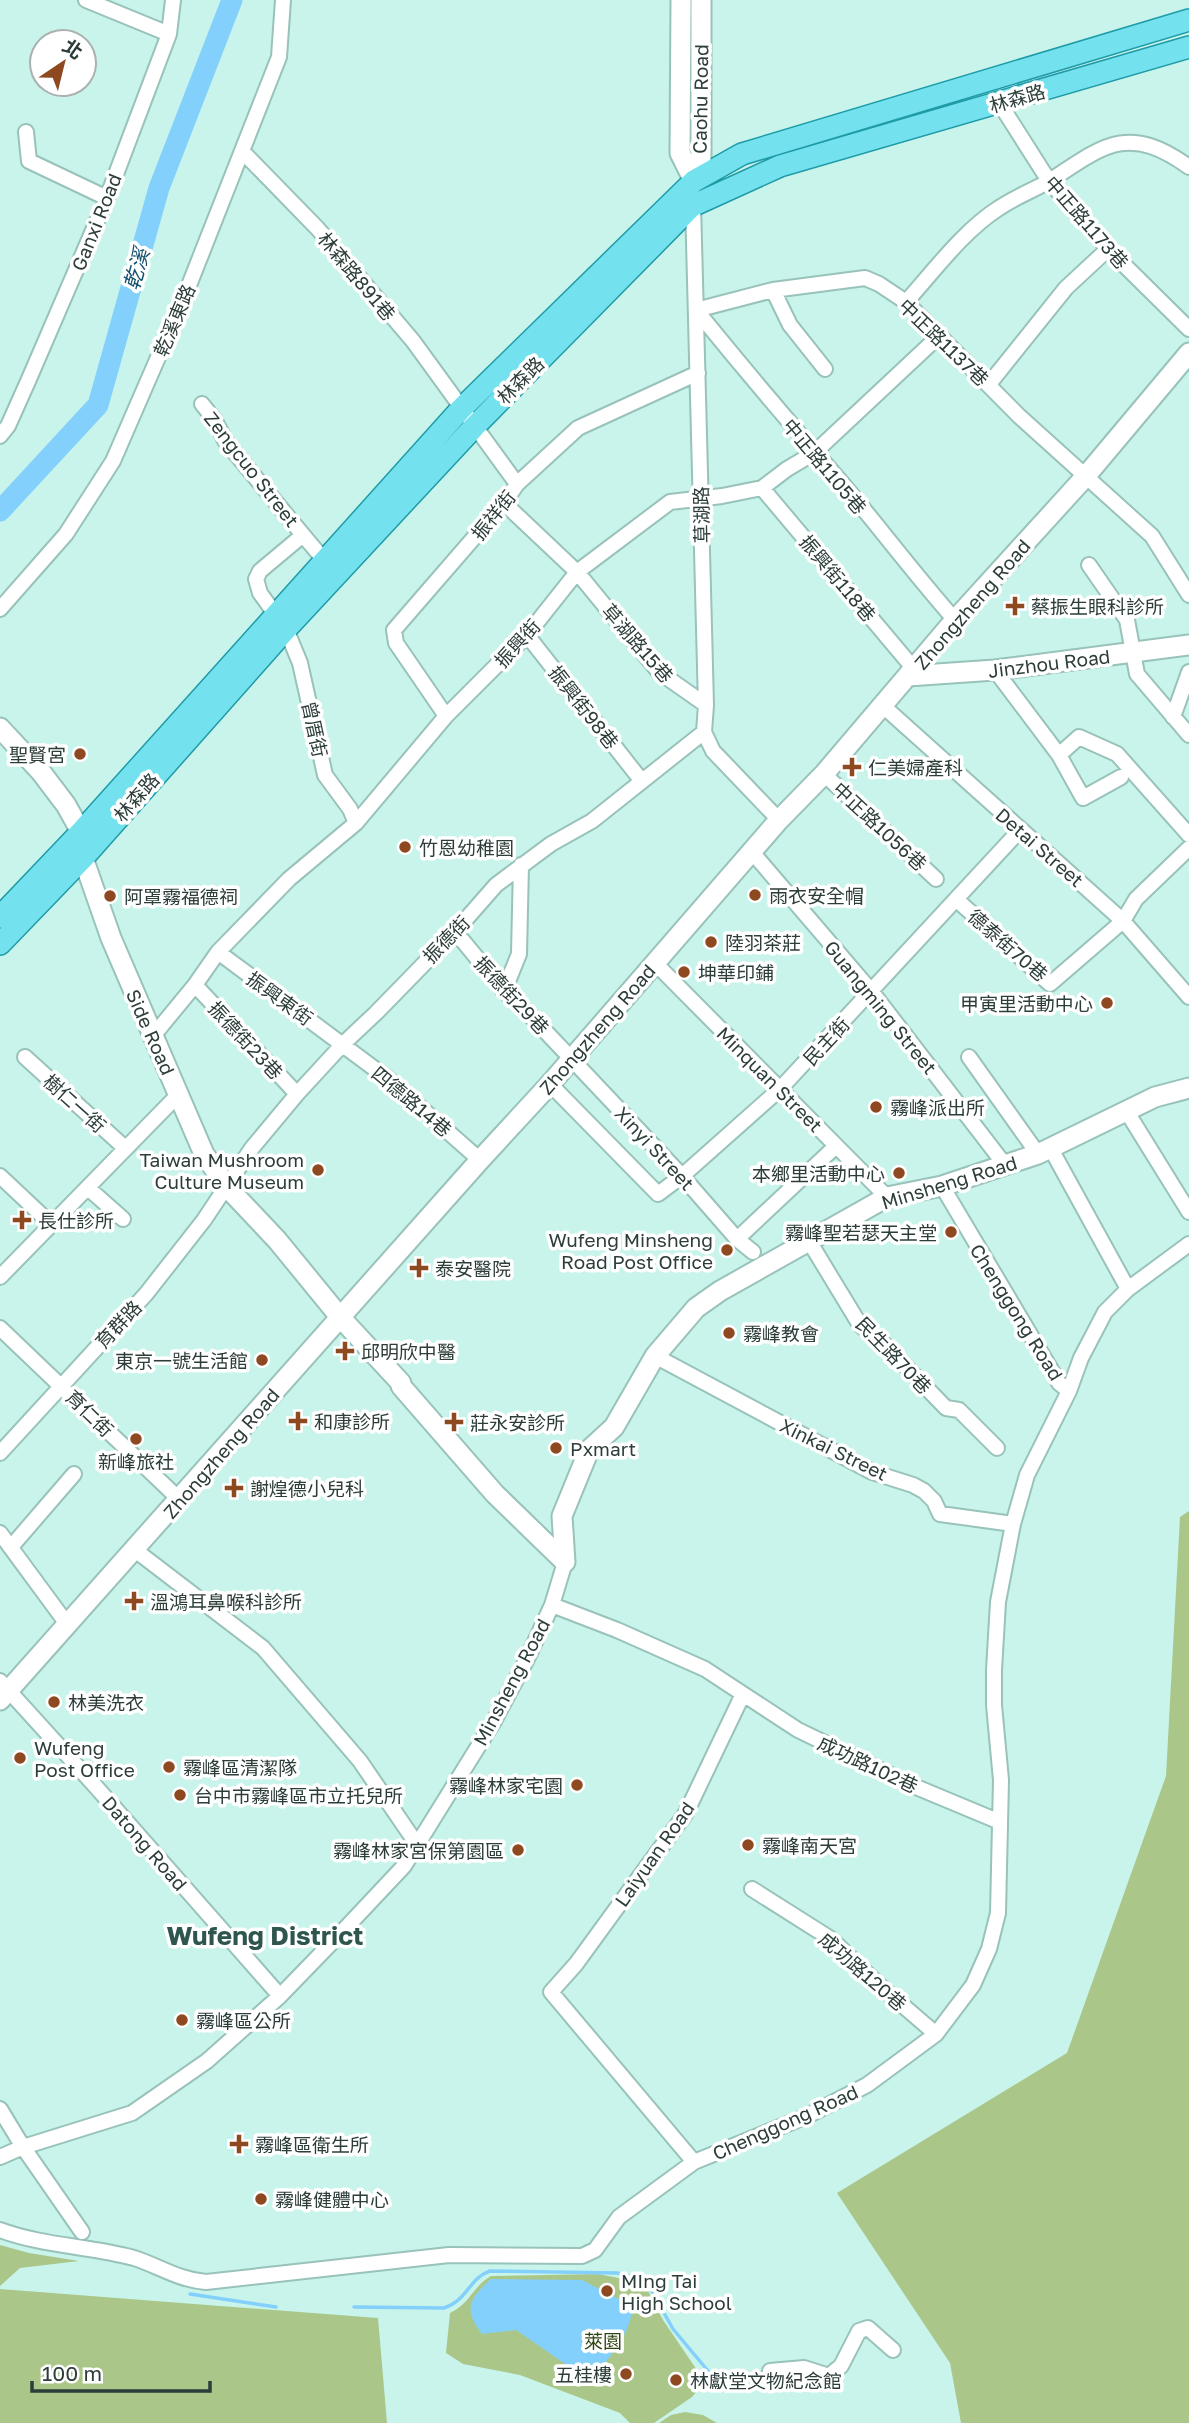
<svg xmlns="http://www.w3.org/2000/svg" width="1189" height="2423" viewBox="0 0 1189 2423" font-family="'Golos Text','Noto Sans TC',sans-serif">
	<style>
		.green { fill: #aac689 }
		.water { fill: #84d0fc }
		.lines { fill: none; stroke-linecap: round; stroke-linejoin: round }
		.stream { stroke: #84d0fc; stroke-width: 3.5 }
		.river { stroke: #84d0fc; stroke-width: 21 }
		.street-casing { stroke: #98c2ba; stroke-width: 18 }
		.secondary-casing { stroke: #98c2ba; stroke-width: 23 }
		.primary-casing { stroke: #1f9ba8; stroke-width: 24 }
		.street { stroke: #fff; stroke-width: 14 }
		.secondary { stroke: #fff; stroke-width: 19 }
		.primary { stroke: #74e2ee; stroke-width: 21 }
		.poi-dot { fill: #8f4921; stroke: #fff; stroke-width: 2.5 }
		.labels { text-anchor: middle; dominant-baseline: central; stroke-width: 7; stroke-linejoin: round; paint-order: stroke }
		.street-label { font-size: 19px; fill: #2c3d3a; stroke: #fff }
		.poi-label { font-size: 19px; fill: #2c3d3a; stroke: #fff; text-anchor: start }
		.park-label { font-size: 19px; fill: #314413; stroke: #fff }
		.water-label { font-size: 21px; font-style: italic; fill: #15516f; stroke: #fff }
		.district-label { font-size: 26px; font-weight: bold; fill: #2e554e; stroke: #fff }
	</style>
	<rect width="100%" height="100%" fill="#c8f4eb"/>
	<!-- green -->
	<path class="green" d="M1189,1511V2423H961L950,2363L837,2193L1067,2053L1166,1776L1180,1517Z
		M0,2245L29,2253L79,2261L20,2268L0,2286Z
		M598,2274L644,2283L663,2320L705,2382L692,2397L654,2423H630L620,2413L520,2375L463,2364L446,2353L450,2313C470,2304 472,2287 491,2276Z
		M0,2289L378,2318L387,2423H0Z
		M685,2412L703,2415L717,2423H659L671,2415Z"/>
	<!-- water -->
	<path class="water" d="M491,2279L582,2280L632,2306C632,2333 611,2354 596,2375L584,2377L516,2330L482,2334C463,2309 469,2299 491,2279Z"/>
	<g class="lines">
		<!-- stream -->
		<path class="stream" d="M190,2294L276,2307
			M354,2307L444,2308C468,2300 469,2278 490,2271L617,2273L645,2279L673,2329L714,2378"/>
		<!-- river -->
		<path class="river" d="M0,511L98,405L159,188L232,0"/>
		<defs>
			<path id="street" d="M86,0L169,34
				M1000,104L1049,181L1108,249L1189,329
				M26,132L29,161L107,198
				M242,151L318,229L413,341L517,484
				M693,203L706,705L704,732L713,751L779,820
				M773,290L790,325L825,369
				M906,302C934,271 963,231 999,208C1015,197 1034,190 1051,180C1105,144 1129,124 1189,167
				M989,384L1066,288L1108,249
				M202,404L214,419L226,442L303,535L260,571L256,579L260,593L286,629L300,663L325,775L350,809L356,823
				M0,436L8,426L29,379L107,198L169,34L173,0
				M762,488L914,669
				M504,503L577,572L659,672L706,705
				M303,535L325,561
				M1089,565L1127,620L1137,674L1189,735
				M0,609L66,534L113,461L186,293L279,57L283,0
				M955,620C916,576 880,528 842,483C792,426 744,369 696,310L773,290L865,278L879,284L906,302L1019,416L1152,536L1189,595
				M527,635L641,780
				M995,670L1059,755L1083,798L1121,777
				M882,705L1123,921L1189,997
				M446,716L396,643L394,630L504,503L517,484L578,428L698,373
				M1173,717L1189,672
				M1059,755L1079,737L1117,754L1189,835
				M824,774L936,879
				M752,852L872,992L1005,1165
				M957,900L1050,984L1123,921L1136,899L1189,848
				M453,934L463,941L504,991L530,1015L682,1176L737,1239L753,1252
				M218,952L387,1078L480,1160
				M654,962L887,1197
				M195,985L297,1094
				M504,991L519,954L521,865
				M153,1036L195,985L218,952L289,879L356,823L446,716L527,635L577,572L670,502L722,496L762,488L787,469L814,453L939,336
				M25,1057L125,1148
				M969,1057L1038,1154
				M550,1084L658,1194L682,1176L780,1089L1020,830
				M1127,1112L1189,1212
				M1051,1149L1128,1289
				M0,1176L51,1224
				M942,1186L1059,1383L1069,1391
				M88,1188L123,1219
				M737,1239L836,1146
				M809,1241L860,1325L883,1343L946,1408L959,1410L997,1448
				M0,1277L178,1095
				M0,1328L180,1500
				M655,1356L872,1472L913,1485L924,1491L934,1501L940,1514L1013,1524
				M0,1453L146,1294L204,1220L252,1148L297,1094L343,1044L376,1013L453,934L496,885L551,844L592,821L704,732
				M0,1533L67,1624
				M11,1547L74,1474
				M135,1550L263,1648L360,1761L416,1843
				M552,1605L617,1630L705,1669L743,1694L686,1813L576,1964L551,1992L694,2162
				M0,1681L97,1788L280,1996
				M743,1694L798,1730L916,1787L1000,1822
				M752,1889L831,1939L879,1985L936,2034
				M0,2109L23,2147L82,2232
				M0,2157L23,2147L132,2113L207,2061L280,1996L341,1933L404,1866L494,1721L527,1659L552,1605L565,1562
				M0,2230C43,2246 90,2246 134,2258C159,2266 179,2280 206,2282L449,2255L582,2256L595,2250L619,2217L694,2162L807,2116L867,2085L936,2034L973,1985L989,1949L998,1913L1001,1780L994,1705V1670L998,1602L1013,1524L1027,1475L1069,1391L1081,1358L1105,1312L1128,1289L1189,1244
				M770,2371L804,2368L829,2376L841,2366L859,2331L868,2328L893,2350"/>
			<path id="secondary" d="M681,0L680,153L694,181
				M694,181L701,158V0
				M908,676L995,670L1189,645
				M0,728L41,772L66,805L81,832L83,858L111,938L204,1154L227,1187L277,1240L340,1317L401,1383V1386L495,1494L565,1562
				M565,1562L562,1516L589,1450L614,1427L655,1356L696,1308L720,1291L887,1197L942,1186L1038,1154L1155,1097L1189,1088
				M0,1700L480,1160L550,1084L779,820L824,774L955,620L1085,477L1189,353"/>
			<path id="primary" d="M0,917L81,832L461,409L694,181L742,154L1189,20
				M0,944L83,858L286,629L474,427L692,206L780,166L1189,47"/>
		</defs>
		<!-- street casing -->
		<use href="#street" class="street-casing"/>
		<!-- secondary casing -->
		<use href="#secondary" class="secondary-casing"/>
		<!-- primary casing -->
		<use href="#primary" class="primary-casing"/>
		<!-- street -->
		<use href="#street" class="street"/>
		<!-- secondary -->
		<use href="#secondary" class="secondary"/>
		<!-- primary -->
		<use href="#primary" class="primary"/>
	</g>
	<!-- markers -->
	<g class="poi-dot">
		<path d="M1011.5 595.5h7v7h7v7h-7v7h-7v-7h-7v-7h7z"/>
		<circle cx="80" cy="754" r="7"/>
		<path d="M848.5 756.5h7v7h7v7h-7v7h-7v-7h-7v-7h7z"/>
		<circle cx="405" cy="847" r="7"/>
		<circle cx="755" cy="895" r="7"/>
		<circle cx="110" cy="896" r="7"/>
		<circle cx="711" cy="942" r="7"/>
		<circle cx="684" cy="972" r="7"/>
		<circle cx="1107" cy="1003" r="7"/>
		<circle cx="876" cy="1107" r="7"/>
		<circle cx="318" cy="1170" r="7"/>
		<circle cx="899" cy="1173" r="7"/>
		<path d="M18.5 1209.5h7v7h7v7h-7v7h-7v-7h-7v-7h7z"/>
		<circle cx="951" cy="1232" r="7"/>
		<circle cx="727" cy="1250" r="7"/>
		<path d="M415.5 1257.5h7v7h7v7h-7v7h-7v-7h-7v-7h7z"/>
		<circle cx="729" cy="1333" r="7"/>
		<path d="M341.5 1340.5h7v7h7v7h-7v7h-7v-7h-7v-7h7z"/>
		<circle cx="262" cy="1360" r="7"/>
		<path d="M294.5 1410.5h7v7h7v7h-7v7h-7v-7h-7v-7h7z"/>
		<path d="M450.5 1411.5h7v7h7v7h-7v7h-7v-7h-7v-7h7z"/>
		<circle cx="136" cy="1439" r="7"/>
		<circle cx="556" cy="1448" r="7"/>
		<path d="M230.5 1477.5h7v7h7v7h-7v7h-7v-7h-7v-7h7z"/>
		<path d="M130.5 1590.5h7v7h7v7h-7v7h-7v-7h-7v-7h7z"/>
		<circle cx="54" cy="1702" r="7"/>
		<circle cx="20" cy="1758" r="7"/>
		<circle cx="169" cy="1767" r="7"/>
		<circle cx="577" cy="1785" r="7"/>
		<circle cx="180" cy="1795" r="7"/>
		<circle cx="748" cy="1845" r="7"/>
		<circle cx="518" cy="1850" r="7"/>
		<circle cx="182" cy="2020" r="7"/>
		<path d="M235.5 2133.5h7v7h7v7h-7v7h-7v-7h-7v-7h7z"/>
		<circle cx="261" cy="2199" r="7"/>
		<circle cx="607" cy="2291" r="7"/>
		<circle cx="626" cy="2374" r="7"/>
		<circle cx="676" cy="2380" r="7"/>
	</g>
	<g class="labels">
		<!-- street labels -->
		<g class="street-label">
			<text transform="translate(1017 98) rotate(-16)">林森路</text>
			<text transform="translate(700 99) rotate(-89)">Caohu Road</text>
			<text transform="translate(96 222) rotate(-68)">Ganxi Road</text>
			<text transform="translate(1087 222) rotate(49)">中正路1173巷</text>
			<text transform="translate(357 276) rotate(50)">林森路891巷</text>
			<text transform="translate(174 320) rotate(-67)">乾溪東路</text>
			<text transform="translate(944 342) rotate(44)">中正路1137巷</text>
			<text transform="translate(520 380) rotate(-45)">林森路</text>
			<text transform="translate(825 466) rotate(50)">中正路1105巷</text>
			<text transform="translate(252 469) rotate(52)">Zengcuo Street</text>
			<text transform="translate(493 515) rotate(-51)">振祥街</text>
			<text transform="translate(701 515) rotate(-91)">草湖路</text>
			<text transform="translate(838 578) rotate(50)">振興街118巷</text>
			<text transform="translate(972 604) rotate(-49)">Zhongzheng Road</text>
			<text transform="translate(517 643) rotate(-48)">振興街</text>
			<text transform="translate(638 643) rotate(49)">草湖路15巷</text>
			<text transform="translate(1049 663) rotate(-7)">Jinzhou Road</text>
			<text transform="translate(584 707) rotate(52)">振興街98巷</text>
			<text transform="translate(315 729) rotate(78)">曾厝街</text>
			<text transform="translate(136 797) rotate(-49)">林森路</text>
			<text transform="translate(880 826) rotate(43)">中正路1056巷</text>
			<text transform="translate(1040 847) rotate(41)">Detai Street</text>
			<text transform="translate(446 939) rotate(-46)">振德街</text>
			<text transform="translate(1008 945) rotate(41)">德泰街70巷</text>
			<text transform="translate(512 995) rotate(47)">振德街29巷</text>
			<text transform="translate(280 998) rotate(36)">振興東街</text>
			<text transform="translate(881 1007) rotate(51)">Guangming Street</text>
			<text transform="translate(597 1029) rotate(-49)">Zhongzheng Road</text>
			<text transform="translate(151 1032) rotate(66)">Side Road</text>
			<text transform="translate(246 1040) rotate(47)">振德街23巷</text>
			<text transform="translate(826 1041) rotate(-47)">民主街</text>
			<text transform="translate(770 1079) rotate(45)">Minquan Street</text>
			<text transform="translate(412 1101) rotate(40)">四德路14巷</text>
			<text transform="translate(75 1103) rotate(42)">樹仁一街</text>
			<text transform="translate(655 1148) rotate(47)">Xinyi Street</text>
			<text transform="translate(949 1182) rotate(-17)">Minsheng Road</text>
			<text transform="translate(1017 1312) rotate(58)">Chenggong Road</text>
			<text transform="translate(118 1324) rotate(-47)">育群路</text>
			<text transform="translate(894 1355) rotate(46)">民生路70巷</text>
			<text transform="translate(90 1413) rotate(44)">育仁街</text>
			<text transform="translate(834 1449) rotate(26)">Xinkai Street</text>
			<text transform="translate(221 1453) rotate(-49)">Zhongzheng Road</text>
			<text transform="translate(511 1682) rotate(-62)">Minsheng Road</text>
			<text transform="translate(868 1764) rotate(25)">成功路102巷</text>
			<text transform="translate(145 1843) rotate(49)">Datong Road</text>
			<text transform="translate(654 1854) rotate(-55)">Laiyuan Road</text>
			<text transform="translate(863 1971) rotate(41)">成功路120巷</text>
			<text transform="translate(785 2122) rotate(-24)">Chenggong Road</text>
		</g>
		<!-- poi labels -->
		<g class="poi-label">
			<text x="1031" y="606">蔡振生眼科診所</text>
			<text x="66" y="754" text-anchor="end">聖賢宮</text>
			<text x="868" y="767">仁美婦產科</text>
			<text x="419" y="847">竹恩幼稚園</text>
			<text x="769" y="895">雨衣安全帽</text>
			<text x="124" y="896">阿罩霧福德祠</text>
			<text x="725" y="942">陸羽茶莊</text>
			<text x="698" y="972">坤華印鋪</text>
			<text x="1093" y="1003" text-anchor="end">甲寅里活動中心</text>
			<text x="890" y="1107">霧峰派出所</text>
			<text x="304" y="1159" text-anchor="end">Taiwan Mushroom<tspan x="304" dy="22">Culture Museum</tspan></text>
			<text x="885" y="1173" text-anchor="end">本鄉里活動中心</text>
			<text x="38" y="1220">長仕診所</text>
			<text x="937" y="1232" text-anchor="end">霧峰聖若瑟天主堂</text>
			<text x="713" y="1239" text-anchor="end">Wufeng Minsheng<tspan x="713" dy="22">Road Post Office</tspan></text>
			<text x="435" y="1268">泰安醫院</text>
			<text x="743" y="1333">霧峰教會</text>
			<text x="361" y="1351">邱明欣中醫</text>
			<text x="248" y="1360" text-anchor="end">東京一號生活館</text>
			<text x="314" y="1421">和康診所</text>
			<text x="470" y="1422">莊永安診所</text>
			<text x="570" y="1448">Pxmart</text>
			<text x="136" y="1461" text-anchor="middle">新峰旅社</text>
			<text x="250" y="1488">謝煌德小兒科</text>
			<text x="150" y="1601">溫鴻耳鼻喉科診所</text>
			<text x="68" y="1702">林美洗衣</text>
			<text x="34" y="1747">Wufeng<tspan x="34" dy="22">Post Office</tspan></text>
			<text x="183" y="1767">霧峰區清潔隊</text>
			<text x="563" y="1785" text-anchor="end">霧峰林家宅園</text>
			<text x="194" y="1795">台中市霧峰區市立托兒所</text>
			<text x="762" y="1845">霧峰南天宮</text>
			<text x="504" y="1850" text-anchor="end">霧峰林家宮保第園區</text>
			<text x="196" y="2020">霧峰區公所</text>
			<text x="255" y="2144">霧峰區衛生所</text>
			<text x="275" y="2199">霧峰健體中心</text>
			<text x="621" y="2280">MIng Tai<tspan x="621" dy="22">High School</tspan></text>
			<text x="612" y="2374" text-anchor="end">五桂樓</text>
			<text x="690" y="2380">林獻堂文物紀念館</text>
		</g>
		<!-- park labels -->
		<g class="park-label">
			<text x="603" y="2340">萊園</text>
		</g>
		<!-- water labels -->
		<g class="water-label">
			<text transform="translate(136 269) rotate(-74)">乾溪</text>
		</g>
		<!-- district labels -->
		<g class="district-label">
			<text x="265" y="1935">Wufeng District</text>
		</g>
	</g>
	<!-- north arrow -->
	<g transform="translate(63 63) rotate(35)"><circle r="33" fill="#ffffff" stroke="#abb1b0" stroke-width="2"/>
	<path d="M0-5L12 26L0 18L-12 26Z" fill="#8f4921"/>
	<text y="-10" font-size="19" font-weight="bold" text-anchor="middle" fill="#2c3d3a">北</text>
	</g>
	<!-- scale -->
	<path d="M32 2381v10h178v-10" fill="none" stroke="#2c3d3a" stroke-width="3.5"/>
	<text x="42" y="2381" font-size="21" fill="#2c3d3a" stroke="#ffffff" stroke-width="5" paint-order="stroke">100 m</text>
</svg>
